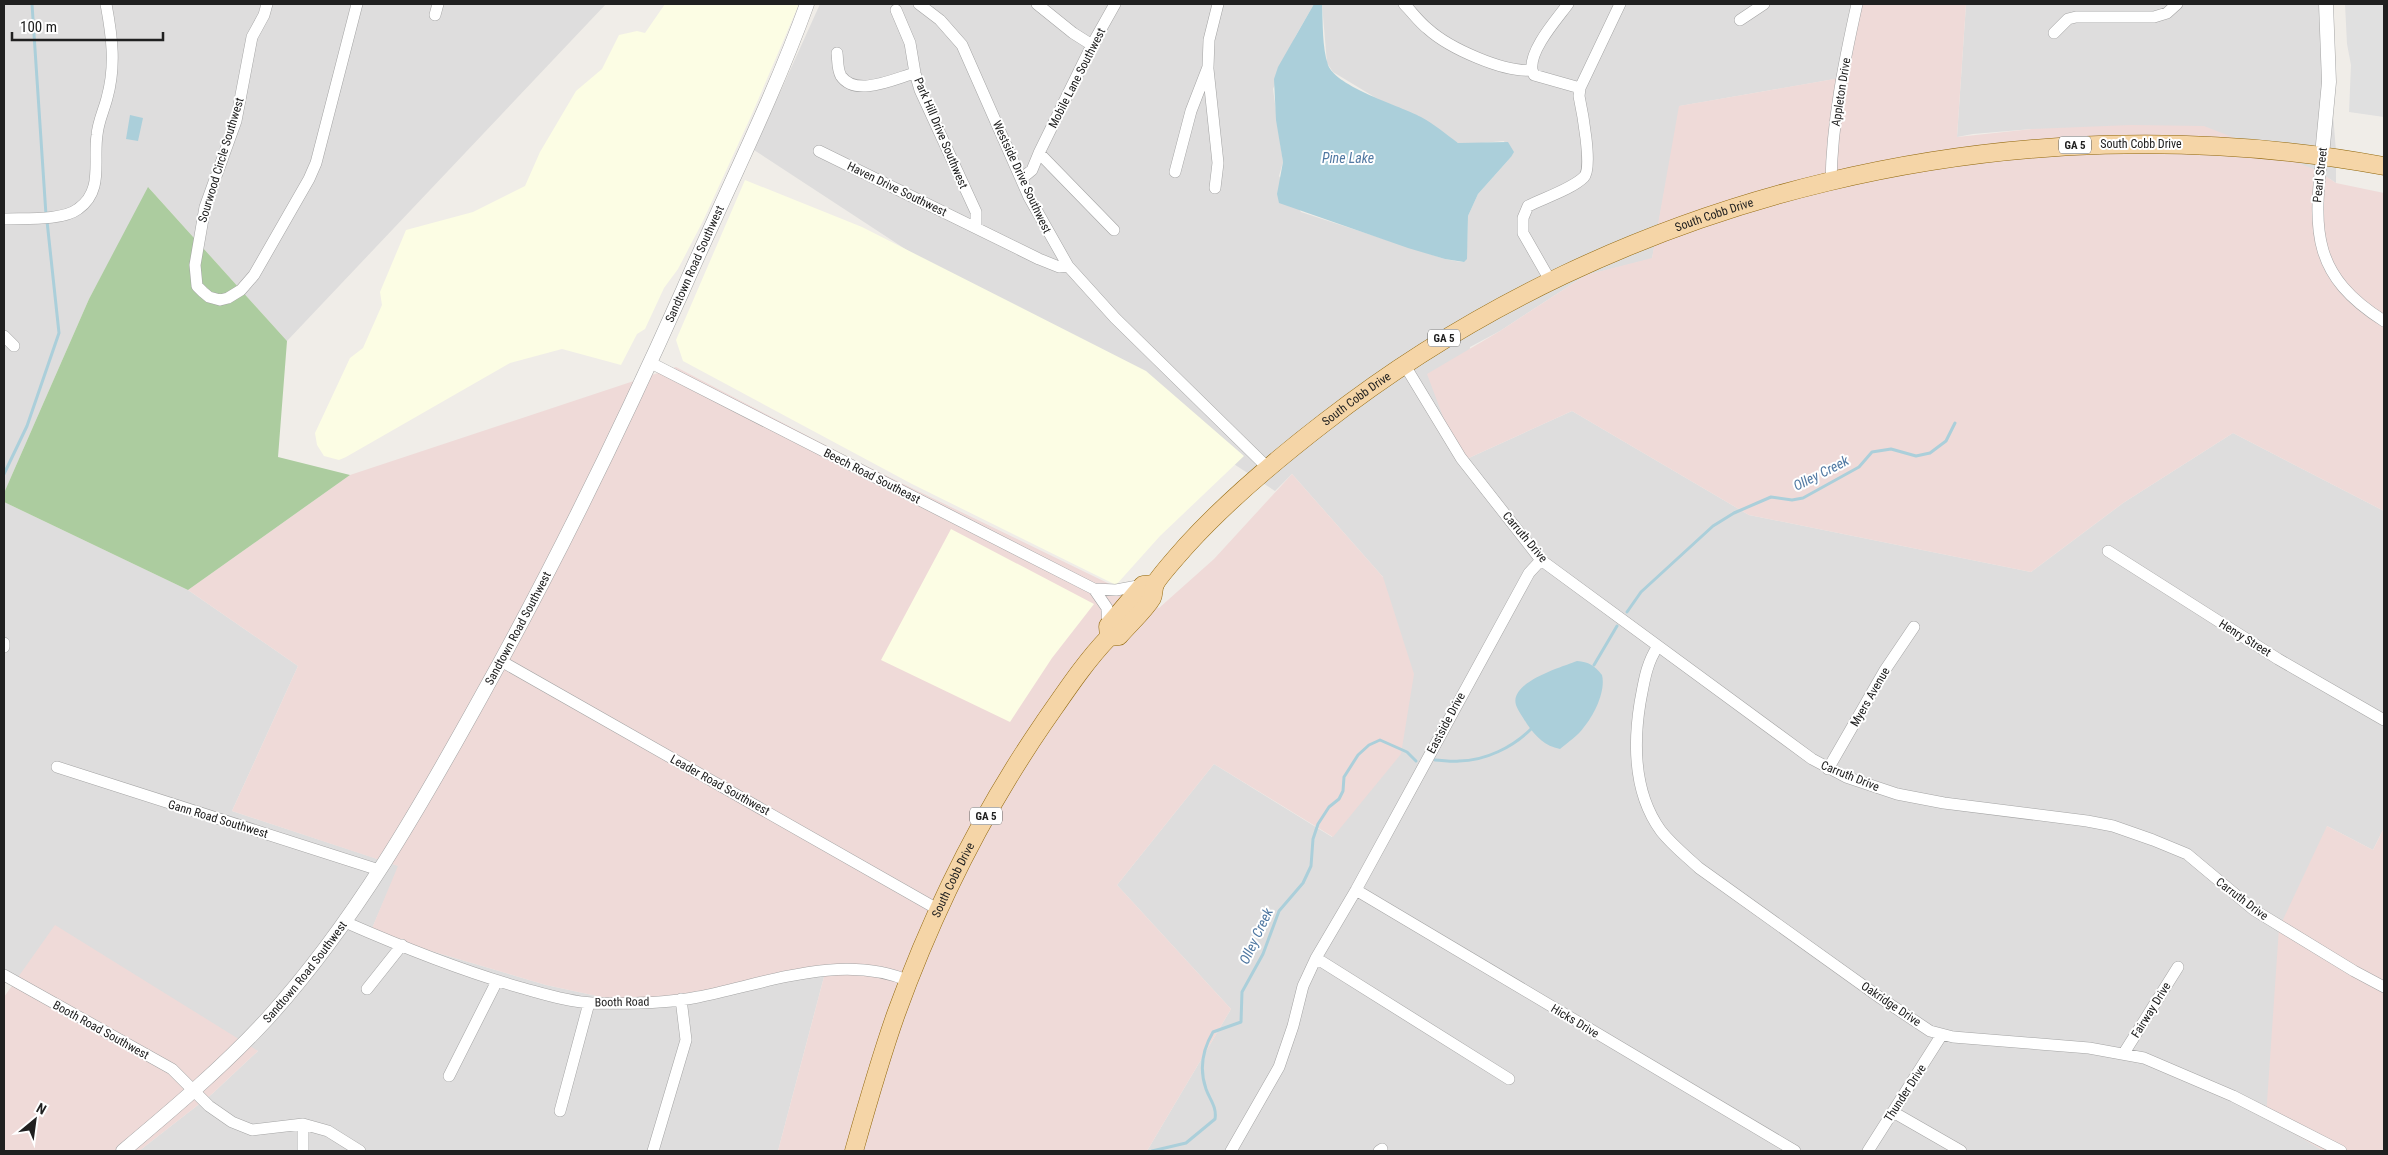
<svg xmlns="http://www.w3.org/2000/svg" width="2388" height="1155" viewBox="0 0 2388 1155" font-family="'Roboto Condensed',sans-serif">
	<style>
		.residential { fill: #dedddd }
		.commercial { fill: #efdad8 }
		.education { fill: #fcfde4 }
		.forest { fill: #accc9f }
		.parking { fill: #e0e0e0 }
		.water { fill: #abcfda }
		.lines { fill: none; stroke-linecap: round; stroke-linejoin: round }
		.stream { stroke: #abcfda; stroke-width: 3 }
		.minor-casing { stroke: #a4a4a4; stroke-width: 12 }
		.tertiary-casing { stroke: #a4a4a4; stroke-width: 15 }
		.primary-casing { stroke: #91670b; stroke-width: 19 }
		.minor { stroke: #fff; stroke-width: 11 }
		.tertiary { stroke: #fff; stroke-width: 14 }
		.primary { stroke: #f5d5a7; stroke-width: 18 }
		.labels { text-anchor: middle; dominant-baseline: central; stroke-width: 4; stroke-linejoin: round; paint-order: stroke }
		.shield { fill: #fff; stroke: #636363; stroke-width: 1 }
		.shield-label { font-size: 11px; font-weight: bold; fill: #202020 }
		.street-label { font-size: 12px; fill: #202020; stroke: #fff }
		.water-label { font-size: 14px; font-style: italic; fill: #5078a2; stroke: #fff }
	</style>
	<rect width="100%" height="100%" fill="#f0ede8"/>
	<!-- residential -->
	<path class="residential" d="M4,4H606L287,341L149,188L89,299L4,493Z
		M820,4H1314L1295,37L1273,89L1283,162L1279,176L1301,212L1445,259L1461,262H1464L1467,247L1468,216L1478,194L1511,157L1504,141L1470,144L1458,143L1409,112L1386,104L1333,72L1327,63L1322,4H1859L1846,77L1680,106L1652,259L1586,275L1500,331L1470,347L1460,462L1572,411L1749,515L2031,572L2123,503L2233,433L2384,511V828L2373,850L2327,826L2266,1117L2324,1151H1147L1231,1009L1117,885L1214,764L1332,837L1383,577L1292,474L1275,491L754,150Z
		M1966,4H2328L2330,78L2336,151V183L2316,170L2070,129H2032L1973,134L1957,137Z
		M4,502L188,590L298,666L232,811L399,866L370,933L546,985L634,1004L694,992L825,973L778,1151H139L212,1094L258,1051L17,979L4,971Z"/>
	<!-- commercial -->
	<path class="commercial" d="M1859,4H1966L1957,137L2032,129L2131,125L2204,126L2316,170L2336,183L2384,193V511L2233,433L2123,503L2031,572L1749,515L1572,411L1460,462L1427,374L1500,331L1586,275L1652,258L1679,106L1846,77Z
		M676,367L854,460L1159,608L1214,559L1292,474L1383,577L1414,674L1401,754L1333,837L1214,764L1117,885L1231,1009L1147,1151H778L825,973L694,992L634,1004L546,985L370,933L398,866L232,811L298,666L188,590L350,475Z
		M2327,826L2373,850L2384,828V1151H2324L2266,1117L2279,928Z
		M55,925L258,1051L212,1094L139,1151H4V997Z"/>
	<!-- education -->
	<path class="education" d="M665,4H799L752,114L703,221L678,269L664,288L645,329L637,334L621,365L562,349L510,363L346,457L339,460L324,456L317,445L315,433L350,358L363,348L382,305L380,292L406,230L473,212L525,186L540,152L576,91L602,69L619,35L637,31L645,33Z
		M745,180L862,227L1146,371L1244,456L1160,536L1116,585L912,484L683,361L676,340Z
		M951,529L1094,604L1052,658L1010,722L881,660Z"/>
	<!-- forest -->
	<path class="forest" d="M148,187L287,341L278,457L350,475L188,590L4,502V493L89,299Z"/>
	<!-- parking -->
	<path class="parking" d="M2345,4H2384V117L2349,112L2351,65L2347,44Z"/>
	<!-- water -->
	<path class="water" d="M1314,4H1322C1323,23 1322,47 1328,65C1336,87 1401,106 1421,117C1434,124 1446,134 1458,143L1508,142L1514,152L1511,157L1478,194L1468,216L1467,259L1464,262L1445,259L1408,248L1279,203L1277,194L1283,162L1276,120L1274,79L1278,67Z
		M130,115L143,118L138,141L126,139Z
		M1577,661C1589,662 1594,665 1602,675C1606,691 1594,715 1584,727C1578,736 1568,742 1560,749C1545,746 1536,737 1527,724C1524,719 1518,711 1516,705C1509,682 1562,667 1577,661Z"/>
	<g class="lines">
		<!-- stream -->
		<path class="stream" d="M32,4L46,215
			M4,474L27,426L59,333L47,221
			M1627,612L1641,592L1713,526L1734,513L1771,497L1792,500L1803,498L1859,467L1872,452L1891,449L1916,456L1930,453L1946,441L1955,423
			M1594,665L1617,626
			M1435,760C1443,760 1451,762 1459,761C1485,761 1513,747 1531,729
			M1152,1151L1186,1143L1215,1119C1217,1107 1210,1100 1206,1089C1199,1069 1203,1049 1213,1032L1241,1022L1242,992L1263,954L1279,911L1303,883L1311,866L1313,839L1318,824L1329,807L1339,799L1343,791L1344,777L1358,755L1369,745L1380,740L1407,752L1416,761"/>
		<defs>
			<path id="minor" d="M267,4L264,15L252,37L236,121L205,207L195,265L197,286L203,292L209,297L220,300L228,298L241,290L254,275L309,179L316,163L357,4
				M919,4L940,20L962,45L1029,197L1068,266L1115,318L1268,468
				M1037,4L1073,33L1092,45
				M1404,4C1412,12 1419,22 1428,29C1449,48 1504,73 1532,70
				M896,10L910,43L915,73L920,90L976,212V227
				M435,15L438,4
				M1740,20L1764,4
				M2054,33L2068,19L2076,17H2154L2167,13L2177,4
				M837,53C838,60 837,69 841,76C856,98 896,78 915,73
				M1208,69L1218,163L1215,188
				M1532,70C1529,50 1557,19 1568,4
				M1532,70L1534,75L1580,88
				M819,151L1039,259L1059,267L1068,266
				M1039,153L1092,45L1115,4
				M2322,155C2313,233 2313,276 2384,321
				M1175,172L1191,111L1208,67L1209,40L1218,4
				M1021,179L1032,170L1039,153L1114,230
				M1831,182C1832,122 1844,62 1857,4
				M4,219C24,218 62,221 78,209C104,191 93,161 97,135C98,122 104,110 107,98C116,66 112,36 106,4
				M1551,282L1523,233V218L1528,206C1544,198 1572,189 1584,177C1593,168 1582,110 1579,96L1580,88L1620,4
				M4,336L14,346
				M651,363L1094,589L1116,590L1143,585
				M1404,364L1461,458L1541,560L1812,759L1846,777L1897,794L1944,803L2087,821L2113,826L2153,840L2187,854L2254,910L2354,971L2384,987
				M2108,551L2278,659L2384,720
				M1094,589L1107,608L1108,626
				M1658,646C1646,664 1644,682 1640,703C1633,747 1634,794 1661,831C1672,845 1686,856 1699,868L1882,999L1930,1031L1953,1037L2089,1048L2144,1058L2233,1096L2341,1151
				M4,647V643
				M501,661L939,910
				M57,767L379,870
				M1828,769L1885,670L1914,627
				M1356,890L1795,1151
				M345,922C402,947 462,971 522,988C544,994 569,1002 592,1003C627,1004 664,1004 698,997C765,984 842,952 909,981
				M1316,958L1509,1079
				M4,975L172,1069L209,1106L232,1122L252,1130L303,1124L328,1131L360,1151
				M367,989L402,945
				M2124,1053L2178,967
				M449,1076L497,981
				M560,1111L589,1003
				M1893,1112L1961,1151
				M303,1151V1124
				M653,1151L686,1040L681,999
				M1231,1151L1279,1067L1293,1026L1303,986L1316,958L1356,890L1529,573L1541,560
				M1379,1151L1382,1149
				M1868,1151L1941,1036"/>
			<g id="tertiary">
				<path d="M2322,155L2329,82L2326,4"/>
				<path id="s1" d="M123,1151C173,1109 224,1066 268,1018C354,923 419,809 481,697C555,564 621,429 683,290C724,195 772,101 807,4"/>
			</g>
			<g id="primary">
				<path d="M1109,637L1108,626L1143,585L1155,584"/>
				<path id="s2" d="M854,1151C867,1105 880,1059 896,1014C933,912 982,813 1043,724C1064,694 1084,663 1109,637L1119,636C1130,623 1144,611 1152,598C1154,594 1153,589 1155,584C1159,576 1180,553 1187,545C1228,500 1277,459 1325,422C1621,191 2016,98 2384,166"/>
			</g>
		</defs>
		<!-- minor casing -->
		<use href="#minor" class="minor-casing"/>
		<!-- tertiary casing -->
		<use href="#tertiary" class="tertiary-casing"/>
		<!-- primary casing -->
		<use href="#primary" class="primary-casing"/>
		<!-- minor -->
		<use href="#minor" class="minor"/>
		<!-- tertiary -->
		<use href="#tertiary" class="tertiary"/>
		<!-- primary -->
		<use href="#primary" class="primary"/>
	</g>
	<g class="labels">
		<!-- shield labels -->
		<g class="shield">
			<rect x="2059" y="136.5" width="32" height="17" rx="4"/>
			<rect x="1428" y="329.5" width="32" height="17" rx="4"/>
			<rect x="970" y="807.5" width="32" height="17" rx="4"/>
		</g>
		<g class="shield-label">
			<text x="2075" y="145">GA 5</text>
			<text x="1444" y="338">GA 5</text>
			<text x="986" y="816">GA 5</text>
		</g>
		<!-- street labels -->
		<g class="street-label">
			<text transform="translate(1077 78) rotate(-63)">Mobile Lane Southwest</text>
			<text transform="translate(1841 92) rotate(-81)">Appleton Drive</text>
			<text transform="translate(941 133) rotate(67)">Park Hill Drive Southwest</text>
			<text x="2141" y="144">South Cobb Drive</text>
			<text transform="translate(221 160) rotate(-73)">Sourwood Circle Southwest</text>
			<text transform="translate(2320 175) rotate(-84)">Pearl Street</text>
			<text transform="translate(1022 177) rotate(65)">Westside Drive Southwest</text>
			<text transform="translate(897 189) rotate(26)">Haven Drive Southwest</text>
			<text stroke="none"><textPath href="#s2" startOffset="1332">South Cobb Drive</textPath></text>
			<text stroke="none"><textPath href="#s1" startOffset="1066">Sandtown Road Southwest</textPath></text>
			<text stroke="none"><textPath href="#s2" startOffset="928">South Cobb Drive</textPath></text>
			<text transform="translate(872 476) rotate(27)">Beech Road Southeast</text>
			<text transform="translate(1525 537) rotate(50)">Carruth Drive</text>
			<text stroke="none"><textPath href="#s1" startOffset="661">Sandtown Road Southwest</textPath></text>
			<text transform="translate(2245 638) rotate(32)">Henry Street</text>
			<text transform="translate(1870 697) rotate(-60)">Myers Avenue</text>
			<text transform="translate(1446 723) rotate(-62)">Eastside Drive</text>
			<text transform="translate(1850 776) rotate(22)">Carruth Drive</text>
			<text transform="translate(720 785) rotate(29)">Leader Road Southwest</text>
			<text transform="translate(218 819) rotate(17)">Gann Road Southwest</text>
			<text stroke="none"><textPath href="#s2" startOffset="289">South Cobb Drive</textPath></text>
			<text transform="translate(2242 899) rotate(37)">Carruth Drive</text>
			<text stroke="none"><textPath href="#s1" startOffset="256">Sandtown Road Southwest</textPath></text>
			<text transform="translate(622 1002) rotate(-1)">Booth Road</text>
			<text transform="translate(1891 1004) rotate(34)">Oakridge Drive</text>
			<text transform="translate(2151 1010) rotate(-58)">Fairway Drive</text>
			<text transform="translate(1575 1021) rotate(31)">Hicks Drive</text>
			<text transform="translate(101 1030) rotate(29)">Booth Road Southwest</text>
			<text transform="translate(1905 1093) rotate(-57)">Thunder Drive</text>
		</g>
		<!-- water labels -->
		<g class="water-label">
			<text x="1348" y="158">Pine Lake</text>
			<text transform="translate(1821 473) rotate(-27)">Olley Creek</text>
			<text transform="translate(1256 936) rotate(-65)">Olley Creek</text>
		</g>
	</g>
	<!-- border -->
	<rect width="2388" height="1155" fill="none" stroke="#202020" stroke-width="10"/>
	<!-- north arrow -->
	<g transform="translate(35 1120) rotate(29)" stroke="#ffffff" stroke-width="4" paint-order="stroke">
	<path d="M0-4L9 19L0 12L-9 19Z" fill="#202020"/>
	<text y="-8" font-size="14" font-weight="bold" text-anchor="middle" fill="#202020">N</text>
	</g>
	<!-- scale -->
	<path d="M12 32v8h151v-8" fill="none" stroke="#202020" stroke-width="2.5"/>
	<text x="20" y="32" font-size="15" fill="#202020" stroke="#ffffff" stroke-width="4" paint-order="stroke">100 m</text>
</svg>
